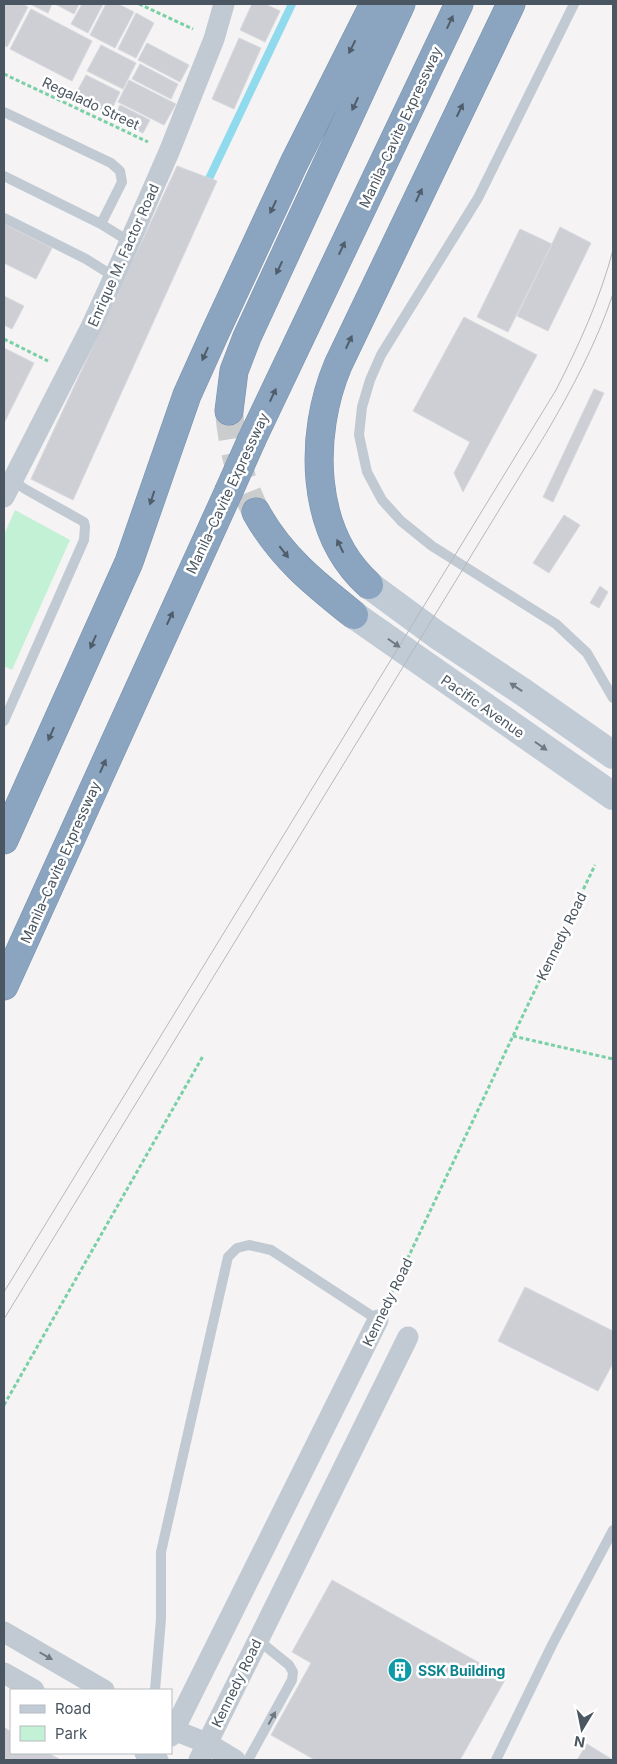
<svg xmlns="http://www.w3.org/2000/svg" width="617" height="1764" viewBox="0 0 617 1764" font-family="Inter,sans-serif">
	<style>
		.green { fill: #c3f1d5 }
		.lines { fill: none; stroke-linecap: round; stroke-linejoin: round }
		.stream { stroke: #90daee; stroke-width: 8 }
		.building { fill: #cdcfd5; stroke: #d7d9de }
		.highway-tunnel { stroke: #caccce; stroke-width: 28; stroke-dasharray: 28 14; stroke-linecap: butt }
		.highway-casing { stroke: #7690ad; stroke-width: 29 }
		.path { stroke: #7ad0a6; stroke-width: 3; stroke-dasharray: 4 2.5; stroke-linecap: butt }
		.lane { stroke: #c1cad2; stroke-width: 10 }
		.street { stroke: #c1cad2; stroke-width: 21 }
		.secondary { stroke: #c1cbd6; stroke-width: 28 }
		.highway { stroke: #8ba5c1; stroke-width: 28 }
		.tram { stroke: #b5b8bd; stroke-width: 1 }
		.highway-bridge-casing { stroke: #7690ad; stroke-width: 29; stroke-linecap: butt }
		.highway-bridge { stroke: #8ba5c1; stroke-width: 28 }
		.oneway { fill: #505e6b }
		.oneway2 { fill: #6e7984 }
		.oneway3 { fill: #6e7983 }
		.labels { text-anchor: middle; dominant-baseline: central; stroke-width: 5; stroke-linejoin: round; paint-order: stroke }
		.street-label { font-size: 14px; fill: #4a5661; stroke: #fff }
		.culture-label { font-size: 14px; font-weight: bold; fill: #0d838f; stroke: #fff; text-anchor: start }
	</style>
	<rect width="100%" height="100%" fill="#f5f3f3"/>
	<!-- green -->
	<path class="green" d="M15,510L70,540L12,670L4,666V535Z"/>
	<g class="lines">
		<!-- stream -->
		<path class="stream" d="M205,187L292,4"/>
	</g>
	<!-- building -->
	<path class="building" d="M4,4H23L28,7L7,47L4,45Z
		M30,4H52L48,13Z
		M55,4H79L74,14Z
		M82,4H103L88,33L71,24Z
		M106,4H118L134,12L115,48L90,35Z
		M252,4H265L280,11L265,42L240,30Z
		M31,9L92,41L72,81L10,49Z
		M136,13L154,23L136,58L118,49Z
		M239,38L261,48L234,109L212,99Z
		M147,43L189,65L180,82L138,60Z
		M101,45L136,63L123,89L87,71Z
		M140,64L178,84L171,99L132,79Z
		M86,75L120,92L109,115L74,97Z
		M129,80L176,104L164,125L118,102Z
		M120,105L150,120L143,133L113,118Z
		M177,166L217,181L73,500L31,479Z
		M4,224L52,248L36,279L4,263Z
		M560,227L591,243L548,331L517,316Z
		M520,229L552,244L508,332L477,317Z
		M4,296L24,306L12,329L4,325Z
		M464,317L537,355L463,492L454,473L470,442L413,411Z
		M4,348L34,363L4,423Z
		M594,389L604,393L553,502L543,497Z
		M564,515L580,525L549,573L533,563Z
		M600,586L608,592L599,608L590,603Z
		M525,1287L613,1331V1363L598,1391L498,1341Z
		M332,1580L506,1678L460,1760H315L271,1735L311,1663L292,1652Z
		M4,1727L11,1732V1753H48L61,1760H4Z
		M587,1744L613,1760H577Z"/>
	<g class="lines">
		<!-- highway-tunnel -->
		<path class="highway-tunnel" d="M229,411C232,445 240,481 256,512"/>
		<defs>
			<path id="highway" d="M229,411L234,371L247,337L401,4
				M252,439L459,4
				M256,512C280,556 315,584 354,615
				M369,585C309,531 309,434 338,365L511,4
				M4,840L129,562L187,395L214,335L294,163L374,4
				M4,986L228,493"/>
		</defs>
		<!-- highway casing -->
		<use href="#highway" class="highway-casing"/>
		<!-- path -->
		<path class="path" d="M139,4L193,29
			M4,74L148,142
			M4,339L48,361
			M513,1036L613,1059
			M388,1300L513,1036L595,865
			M4,1405L203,1056"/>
		<!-- lane -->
		<path class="lane" d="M574,4L478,198L381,355L370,380L362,407L359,435L367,472L382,500L401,521L432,546L556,624L587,653L613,698
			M4,112L111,163L120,171L122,182L101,224
			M4,176L101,224L130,242
			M4,218L86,259L113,276
			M4,721L84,540L85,527L84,522L25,489L12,480
			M155,1690L161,1619V1552L228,1257L237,1248L249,1245L271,1250L378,1320
			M248,1760L292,1680L293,1672L289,1665L258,1640
			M496,1760L552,1645L613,1530"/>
		<!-- street -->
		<path class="street" d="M4,497L91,327L120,264L169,152L214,39L224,4
			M4,1632L104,1690
			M4,1673L34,1690
			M171,1729L207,1743L235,1760
			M171,1736L378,1320
			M145,1753L158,1760
			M199,1760L408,1337"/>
		<!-- secondary -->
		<path class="secondary" d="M369,585L437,635L523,692L613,755
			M354,615L613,796"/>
		<!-- highway -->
		<use href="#highway" class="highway"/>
		<!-- tram -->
		<path class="tram" d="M4,1292L556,390C579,345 600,299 613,250
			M4,1319L545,435C572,389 596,344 613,294"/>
		<defs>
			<path id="highway-bridge" d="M228,493L252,439"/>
		</defs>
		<!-- highway-bridge casing -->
		<use href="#highway-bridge" class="highway-bridge-casing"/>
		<!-- highway-bridge -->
		<use href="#highway-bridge" class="highway-bridge"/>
	</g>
	<!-- one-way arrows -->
	<defs><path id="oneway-solid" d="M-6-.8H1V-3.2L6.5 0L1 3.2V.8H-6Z" transform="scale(1.25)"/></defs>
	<g class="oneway">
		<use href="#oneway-solid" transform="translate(450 22) rotate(-65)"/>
		<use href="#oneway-solid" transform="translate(352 47) rotate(117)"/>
		<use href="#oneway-solid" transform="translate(355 104) rotate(115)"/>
		<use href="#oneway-solid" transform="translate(460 110) rotate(-64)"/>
		<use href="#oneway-solid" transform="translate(419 195) rotate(-65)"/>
		<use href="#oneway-solid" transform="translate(273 207) rotate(115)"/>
		<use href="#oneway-solid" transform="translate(342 248) rotate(-65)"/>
		<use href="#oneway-solid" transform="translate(279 268) rotate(115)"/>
		<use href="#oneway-solid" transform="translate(349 342) rotate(-65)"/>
		<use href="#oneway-solid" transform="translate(205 354) rotate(114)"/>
		<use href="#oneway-solid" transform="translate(273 395) rotate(-65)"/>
		<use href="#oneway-solid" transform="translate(152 498) rotate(108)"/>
		<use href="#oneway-solid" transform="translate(340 546) rotate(-116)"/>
		<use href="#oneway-solid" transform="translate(284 552) rotate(52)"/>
		<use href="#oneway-solid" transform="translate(170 618) rotate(-65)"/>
		<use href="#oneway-solid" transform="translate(93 642) rotate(114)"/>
		<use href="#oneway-solid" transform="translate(51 734) rotate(114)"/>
		<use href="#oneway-solid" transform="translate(103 766) rotate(-66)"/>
	</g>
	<g class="oneway2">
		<use href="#oneway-solid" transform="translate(394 643) rotate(35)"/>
		<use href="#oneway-solid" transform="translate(516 687) rotate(-146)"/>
		<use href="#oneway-solid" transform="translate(541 746) rotate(35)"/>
	</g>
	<g class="oneway3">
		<use href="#oneway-solid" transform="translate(46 1656) rotate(30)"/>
		<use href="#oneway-solid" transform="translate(272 1718) rotate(-61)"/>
	</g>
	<!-- icons -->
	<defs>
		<symbol id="building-disc" viewBox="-11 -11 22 22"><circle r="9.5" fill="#0f9aa8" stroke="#fff"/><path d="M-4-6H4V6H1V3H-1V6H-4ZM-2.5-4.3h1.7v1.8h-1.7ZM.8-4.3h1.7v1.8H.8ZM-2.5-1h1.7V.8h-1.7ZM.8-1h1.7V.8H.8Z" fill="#fff"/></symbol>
	</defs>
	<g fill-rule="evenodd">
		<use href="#building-disc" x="386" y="1656" width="28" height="28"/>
	</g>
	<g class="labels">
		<!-- street labels -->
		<g class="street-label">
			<text transform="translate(91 103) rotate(25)">Regalado Street</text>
			<text transform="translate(400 127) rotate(-65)">Manila–Cavite Expressway</text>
			<text transform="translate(123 255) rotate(-66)">Enrique M. Factor Road</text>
			<text transform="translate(227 493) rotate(-65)">Manila–Cavite Expressway</text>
			<text transform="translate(483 706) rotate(35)">Pacific Avenue</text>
			<text transform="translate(60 862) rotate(-66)">Manila–Cavite Expressway</text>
			<text transform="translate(561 936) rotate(-64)">Kennedy Road</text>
			<text transform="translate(387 1302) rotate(-64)">Kennedy Road</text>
			<text transform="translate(236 1683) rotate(-64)">Kennedy Road</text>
		</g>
		<!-- culture labels -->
		<g class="culture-label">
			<text x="418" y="1670">SSK Building</text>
		</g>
	</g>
	<!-- border -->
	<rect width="617" height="1764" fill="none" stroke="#4a5661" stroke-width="10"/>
	<!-- legend -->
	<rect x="10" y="1689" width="162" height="65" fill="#ffffff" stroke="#b7bbc0"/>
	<rect x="20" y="1705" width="25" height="8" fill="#c1cbd6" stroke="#b7bbc0"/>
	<text x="55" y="1714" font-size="15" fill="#4a5661">Road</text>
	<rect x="20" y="1726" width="25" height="15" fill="#c3f1d5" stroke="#b7bbc0"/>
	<text x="55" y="1739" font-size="15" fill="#4a5661">Park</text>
	<!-- north arrow -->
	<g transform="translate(582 1729) rotate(190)" stroke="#ffffff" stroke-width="4" paint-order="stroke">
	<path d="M0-4L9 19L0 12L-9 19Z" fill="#4a5661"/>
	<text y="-8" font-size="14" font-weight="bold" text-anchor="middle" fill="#4a5661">N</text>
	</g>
</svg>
